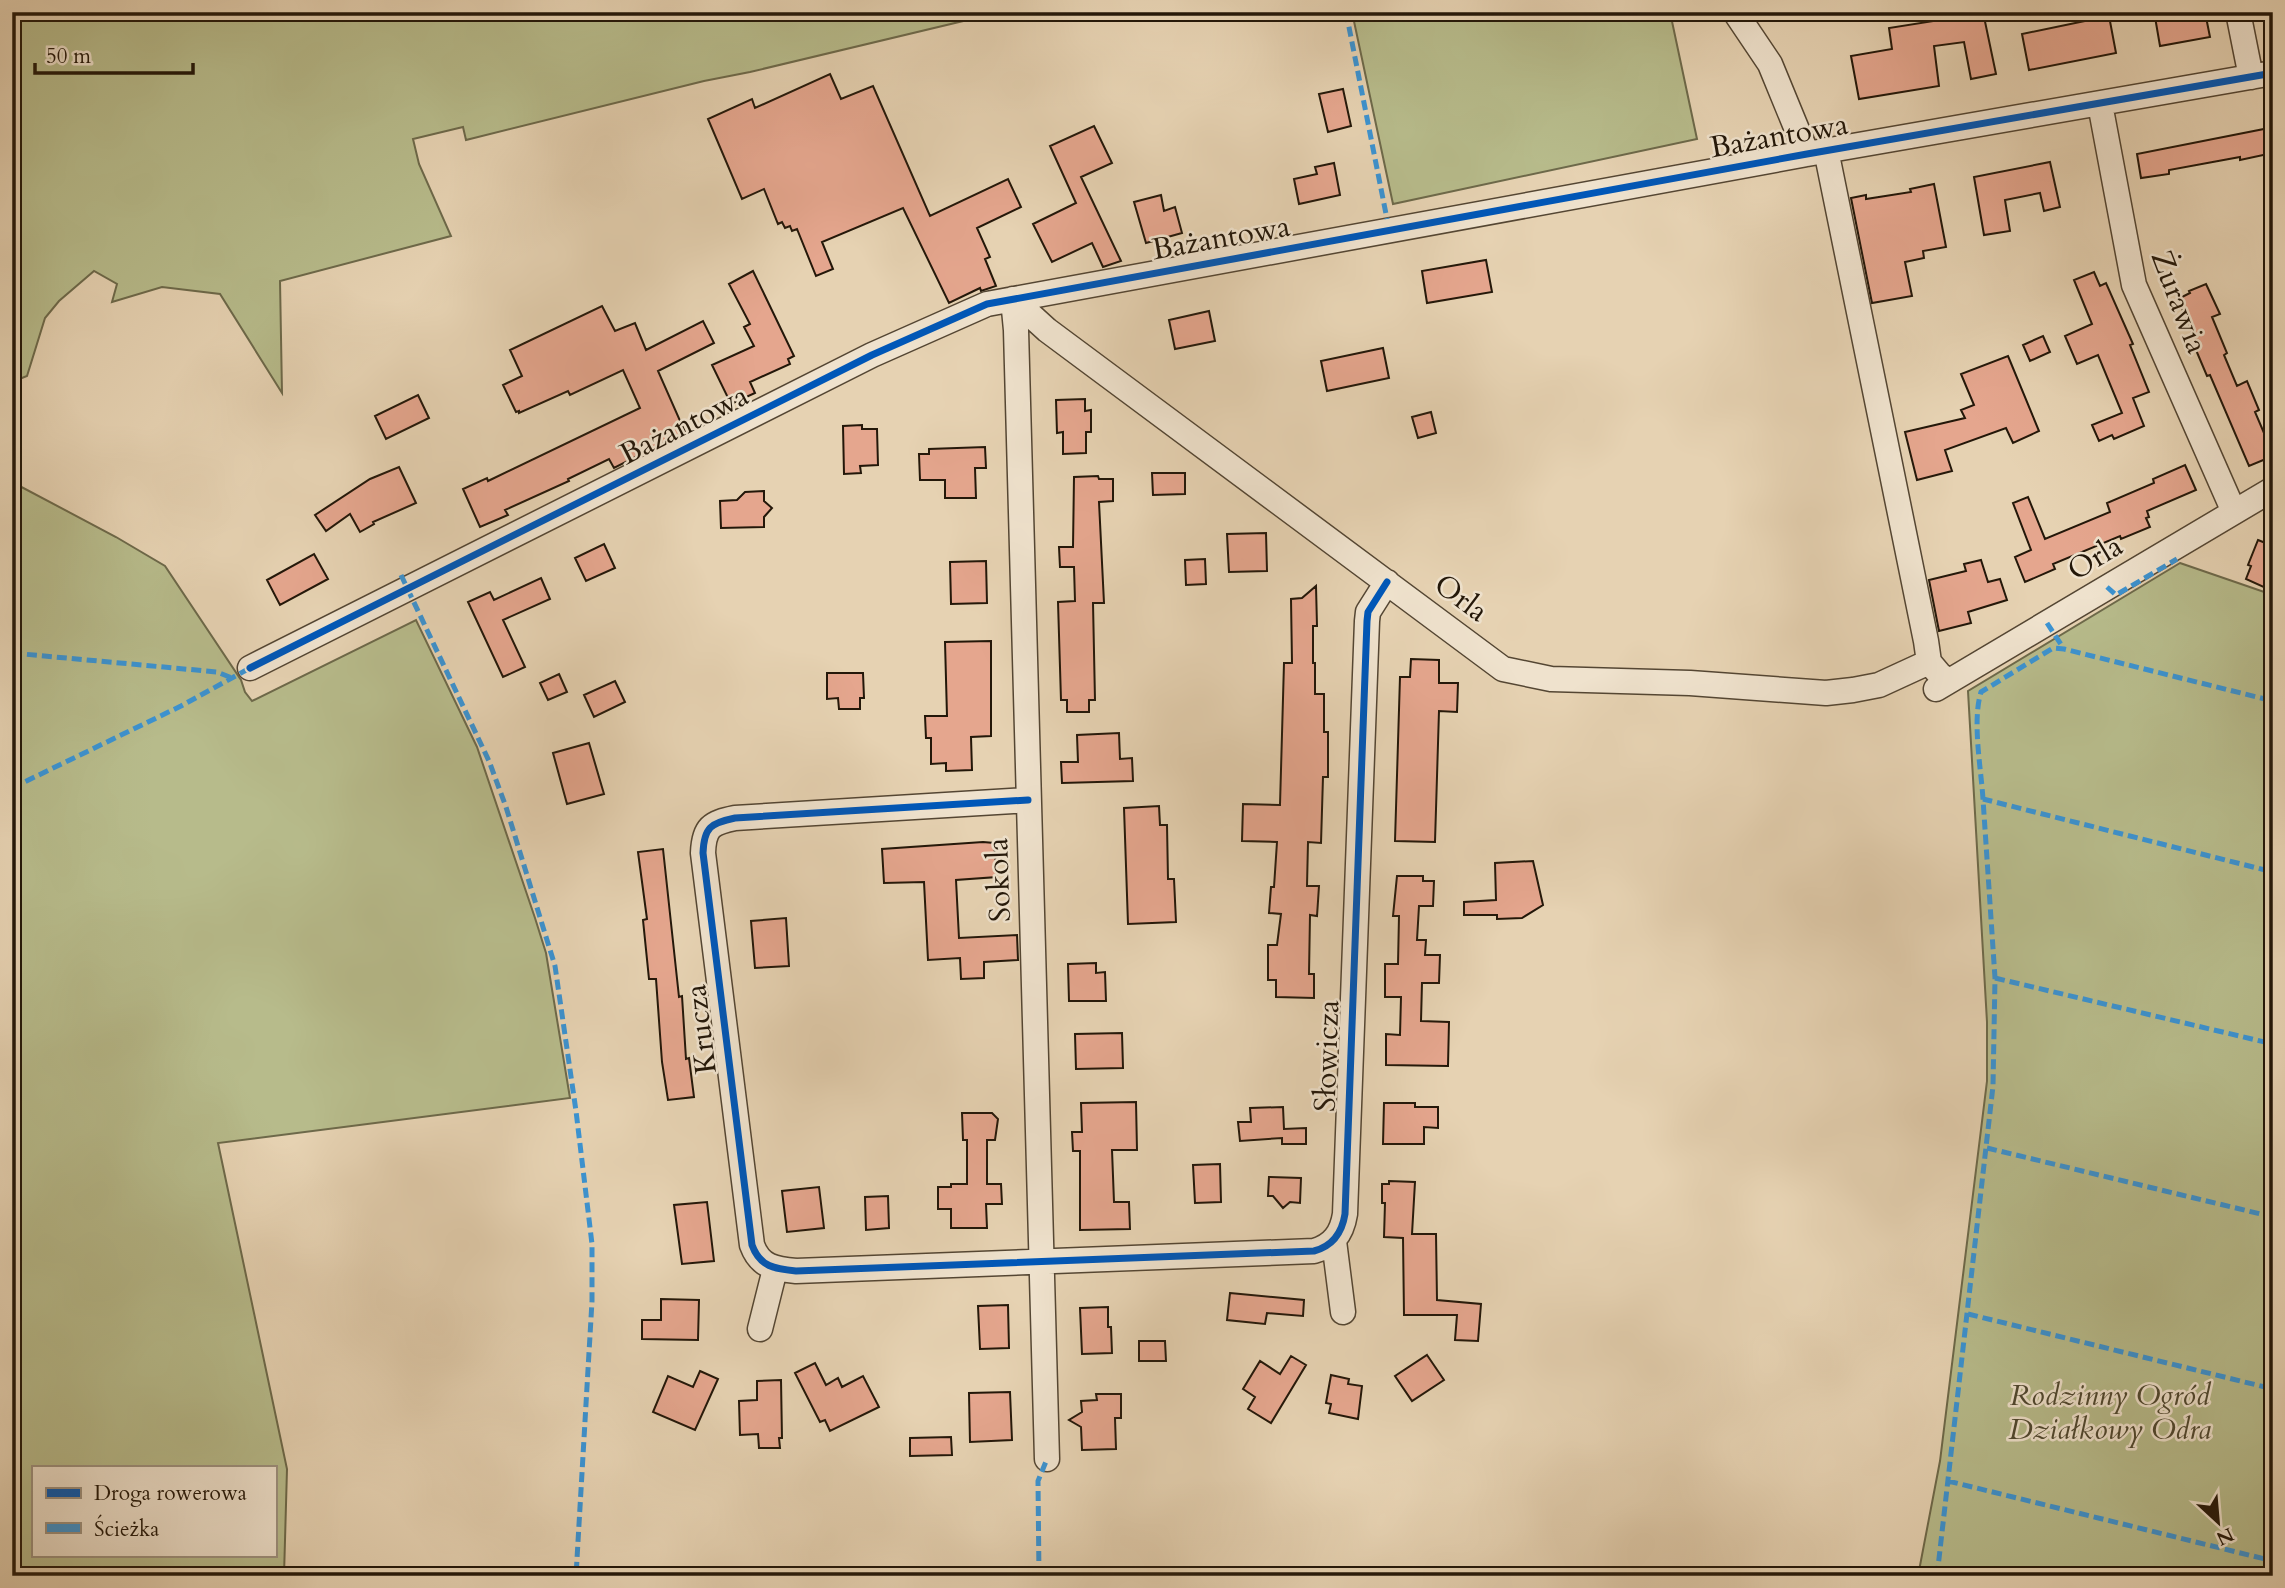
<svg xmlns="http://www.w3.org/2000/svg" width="2285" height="1588" viewBox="0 0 2285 1588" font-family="Cardo,serif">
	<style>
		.green { fill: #b7bb8b; stroke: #6d694a; stroke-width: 2; fill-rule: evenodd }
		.building { fill: #e5a68e; stroke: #231709; stroke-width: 2 }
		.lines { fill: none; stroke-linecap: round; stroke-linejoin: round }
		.minor-casing { stroke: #544633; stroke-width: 27 }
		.minor { stroke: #efe2cd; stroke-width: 24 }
		.quiet { stroke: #3b93d2; stroke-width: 5; stroke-dasharray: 10 5; stroke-linecap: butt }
		.cycleway-casing { stroke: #efe2cd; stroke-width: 11 }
		.cycleway { stroke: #0057b8; stroke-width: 7 }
		.labels { text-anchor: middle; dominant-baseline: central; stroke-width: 5; stroke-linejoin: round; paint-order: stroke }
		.street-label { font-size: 30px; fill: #231709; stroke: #efe2cd }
		.park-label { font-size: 30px; font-style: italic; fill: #4f4830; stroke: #efe2cd }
	</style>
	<rect width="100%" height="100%" fill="#e6d2b2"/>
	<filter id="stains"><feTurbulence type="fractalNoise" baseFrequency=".00286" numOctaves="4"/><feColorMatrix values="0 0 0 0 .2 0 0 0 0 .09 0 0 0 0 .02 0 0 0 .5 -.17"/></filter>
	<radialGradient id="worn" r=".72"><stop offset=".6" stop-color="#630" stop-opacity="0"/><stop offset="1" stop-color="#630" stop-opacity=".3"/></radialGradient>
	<!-- green -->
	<path class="green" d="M12,12H1001L750,72L704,81L466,140L463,127L413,139L419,164L451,236L280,281L282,393L220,294L162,287L112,302L117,284L94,271L59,301L45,318L27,376L12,382Z
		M1352,12H1670L1697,139L1393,204Z
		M12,482L116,537L165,566L241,680L245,692L252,701L416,620L477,747L535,918L546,953L570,1098L218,1143L287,1469L284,1576H12ZM275,1467V1555H33V1467Z
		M2180,563L2273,595V1576H1918L1940,1461L1987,1081V1022L1968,691Z"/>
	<!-- building -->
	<path class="building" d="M1958,12H1983L1996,74L1971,79L1964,42L1934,46L1939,86L1859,99L1851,56L1892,49L1889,28L1959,17Z
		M2167,12H2205L2210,37L2160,46L2155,17L2168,15Z
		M2109,16L2116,53L2029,70L2022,34Z
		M830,74L841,99L873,86L930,216L1008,179L1021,207L977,228L990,257L985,259L996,286L981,291L980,288L949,303L903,208L822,242L833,269L816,276L797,229L792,231L790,226L785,228L782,222L778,224L764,189L742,199L708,119L752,99L755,108Z
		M1343,89L1351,126L1328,132L1319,94Z
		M1094,126L1112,163L1081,177L1121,261L1103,267L1092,243L1052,262L1033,224L1076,203L1050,146Z
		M2264,129L2268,154L2240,160V157L2169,170V174L2141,178L2137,154Z
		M2050,162L2060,207L2044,211L2040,193L2005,200L2010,231L1984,235L1974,177Z
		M1334,163L1340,195L1299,204L1294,179L1317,174L1315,167Z
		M1934,184L1946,247L1923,251L1924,258L1905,262L1912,296L1872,303L1851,198L1866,195V199L1911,192L1910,189Z
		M1161,195L1164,211L1175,207L1182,233L1146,243L1134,202Z
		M1486,260L1492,292L1427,303L1422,271Z
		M753,271L794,356L788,359L790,364L750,382L755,393L731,404L712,365L754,346L744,327L750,324L729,284Z
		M2094,272L2100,286L2106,283L2133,344L2130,345L2149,392L2133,398L2144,426L2114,439L2112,435L2099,441L2092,425L2122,413L2098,355L2077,364L2065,336L2092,324L2074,280Z
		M2206,284L2220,314L2212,317L2227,353L2224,355L2237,386L2247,381L2259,410L2255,412L2273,454V456L2249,466L2210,375L2207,376L2196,350L2199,349L2178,299L2190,293L2189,291Z
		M602,306L615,331L635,323L646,350L703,321L714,343L658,371L685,432L614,468L609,459L568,479L569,481L505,510L508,515L480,527L463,489L487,478L488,481L640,408L623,370L570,395L568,391L519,413V411L516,412L503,385L522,376L510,350Z
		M1209,311L1215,341L1175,349L1169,320Z
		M2043,336L2050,352L2030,361L2023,345Z
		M1383,348L1389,378L1327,391L1321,361Z
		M2008,356L2039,431L2013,443L2006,428L1945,450L1952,471L1917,480L1905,432L1965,418L1961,410L1974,405L1961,374Z
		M418,395L429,418L386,439L375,416Z
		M1085,399V411L1091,410V432H1086V453L1063,454V432L1057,433L1056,400Z
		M1431,412L1436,433L1418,438L1412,417Z
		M862,425V429H877L878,465L860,466L861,473L844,474L843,426Z
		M985,447L986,468H975L976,498H945V480H920L919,454H929V449Z
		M2185,465L2196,490L2147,511L2149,517L2146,518L2150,527L2121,539L2120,536L2053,564L2055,569L2025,582L2015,557L2031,550L2013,503L2028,497L2045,539L2110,512L2107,503L2154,483L2153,479Z
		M399,467L416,503L373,522L374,524L360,532L350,514L326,531L315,515L370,479Z
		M1152,473H1185V494L1153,495Z
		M1098,476L1099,479H1113V501L1099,502L1104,603H1093L1095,700H1089V712H1067V700H1061L1058,602L1075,601L1074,567H1060L1059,547H1073L1074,477Z
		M764,491V501L772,508L764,517V527L721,528L720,501L737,500L745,492Z
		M1266,533L1267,571L1229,572L1227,534Z
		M2258,540L2273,546V576L2268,589L2246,579L2251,566L2248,565Z
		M604,544L615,568L586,581L575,558Z
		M314,554L328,579L280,605L267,580Z
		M1205,559L1206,584L1186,585L1185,560Z
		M1981,560L1988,582L2000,579L2007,600L1968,612L1971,623L1939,631L1929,580L1966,571L1964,564Z
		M986,561L987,603L951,604L950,562Z
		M541,578L550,599L503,620L525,667L503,677L468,602L490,592L494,600Z
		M1316,586L1317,626H1313V663H1315V694H1324V732H1328V777H1323L1321,843L1308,842L1307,886H1319L1317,916L1310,915L1309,974H1314V998L1276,997V980H1268V945H1277L1281,914L1269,913L1271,887H1274L1277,842L1242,841L1243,804L1280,805L1284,663H1292L1291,599L1302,598Z
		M991,641V736L971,737L972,770L946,771V763L931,764V738H926L925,716H947L945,642Z
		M1411,659L1439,660V683H1458L1457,712L1439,711L1435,842L1395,841L1400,677H1410Z
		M827,673H863L864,698H860V709H839L838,698L827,699Z
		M559,674L567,692L548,700L540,683Z
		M615,681L625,702L594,717L584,695Z
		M1119,733L1120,759L1132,758L1133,781L1062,783L1061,762H1078L1077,735Z
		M589,743L604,794L567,804L553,753Z
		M1159,806L1160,825H1167L1168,879H1174L1176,922L1128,924L1124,808Z
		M983,842L994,843L997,877L956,880L959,938L1017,935L1018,960L984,962V978L961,979L960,958L928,960L924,882L884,883L882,849Z
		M663,849L679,997L682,996L686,1059L689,1058L694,1097L668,1100L662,1062L656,979H649L643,920L647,919L638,852Z
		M1533,861L1543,905L1522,918L1497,919V915H1464V902L1496,900L1495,863Z
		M1397,876H1423V881H1434L1433,906H1419L1417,940H1426L1425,955H1440L1439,983H1422L1421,1021L1449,1022L1448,1066L1386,1065V1034L1400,1035L1401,997H1385V964H1398L1399,916H1393Z
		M786,918L789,966L755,968L751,921Z
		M1096,963V973L1105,972L1106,1001H1069L1068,964Z
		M1122,1033L1123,1068L1076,1069L1075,1034Z
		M1136,1102L1137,1150H1112L1114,1202H1129L1130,1229L1080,1230V1151H1073L1072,1132H1082L1081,1103Z
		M1384,1103H1415V1107H1438V1128L1424,1127V1144H1383Z
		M1283,1107L1284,1129L1306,1128V1144H1282V1138L1240,1141L1238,1122H1251L1250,1108Z
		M962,1113H992L998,1119L995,1140H987V1184H1001L1002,1204H986L987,1228H951V1209H938V1187H951V1184H967V1140H963Z
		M1220,1164L1221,1202L1195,1203L1193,1165Z
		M1269,1177L1301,1178L1300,1203L1290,1202L1283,1208L1273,1196H1268Z
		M1389,1181L1415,1182L1412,1234H1436L1437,1300L1481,1304L1478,1341L1455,1340L1457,1315H1404L1403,1238L1384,1237L1385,1203H1382V1184H1389Z
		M819,1187L824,1228L787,1232L782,1191Z
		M888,1196L889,1228L866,1230L865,1197Z
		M707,1202L714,1261L682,1264L674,1205Z
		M1230,1293L1304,1300L1303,1316L1267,1313L1265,1324L1227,1320Z
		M661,1299L699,1300L698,1340L642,1339V1320H661Z
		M1008,1305L1009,1348L980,1349L978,1306Z
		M1108,1307V1327H1111L1112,1353L1082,1354L1080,1308Z
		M1139,1341H1165L1166,1361H1139Z
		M1427,1355L1444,1380L1412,1401L1395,1376Z
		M1291,1356L1306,1365L1271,1423L1248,1409L1255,1397L1243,1389L1260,1361L1280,1374Z
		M815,1363L826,1385L838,1378L842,1387L863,1376L879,1407L830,1431L825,1420L820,1422L795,1373Z
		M700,1371L718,1379L695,1430L653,1412L668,1376L693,1387Z
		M1331,1375L1349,1379L1348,1384L1362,1386L1358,1419L1329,1413L1331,1404L1326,1403Z
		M781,1380L782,1438H779L780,1448H759L758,1434L740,1435L739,1401L757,1400V1381Z
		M1010,1392L1012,1440L970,1442L969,1393Z
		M1096,1394H1121V1418H1115L1116,1449L1082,1450L1081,1427L1069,1420L1082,1412L1081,1401L1097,1400Z
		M951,1437L952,1455L910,1456V1438Z"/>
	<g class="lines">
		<defs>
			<path id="minor" d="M1735,12L1770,64L1807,154
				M2238,12L2251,77
				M2100,104L2134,285L2234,512
				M1826,150L1926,641L1929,662
				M1013,299L1016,330L1047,1459
				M1013,299L1047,330L1503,669L1551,679L1690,683L1826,693L1853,690L1879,685L1929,662L1940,675L1949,681
				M250,668L872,355L987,304L1807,154L2273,73
				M1936,689L2273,489
				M1028,800L735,818C711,823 704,827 703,853L752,1245C760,1267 775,1269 796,1271L1314,1251C1333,1246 1342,1233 1345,1214L1367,621L1368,612L1387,582
				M1334,1241L1343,1312
				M760,1329L775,1269"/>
		</defs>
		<!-- minor casing -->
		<use href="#minor" class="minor-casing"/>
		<!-- minor -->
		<use href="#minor" class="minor"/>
		<!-- quiet -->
		<path class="quiet" d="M1346,12L1387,219
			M401,575L489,761L506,807L555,966L576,1111L592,1244V1301L576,1576
			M2107,587L2116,595L2177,559
			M2047,623L2064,649
			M12,653L217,672L232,678
			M12,788L181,706L250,668
			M1983,799C1981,768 1972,721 1981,692L2053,648L2064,649L2273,701
			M1995,978L2273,1044
			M1987,1148L2273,1217
			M1968,1314L2273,1389
			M1948,1481L2273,1561
			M1039,1576L1038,1481L1047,1459
			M1937,1576L1993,1086L1995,978L1983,799L2273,872"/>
		<defs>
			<path id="cycleway" d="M250,668L872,355L987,304L1807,154L2273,73
				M1028,800L735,818C711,823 704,827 703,853L752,1245C760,1267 775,1269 796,1271L1314,1251C1333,1246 1342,1233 1345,1214L1367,621L1368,612L1387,582"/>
		</defs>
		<!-- cycleway casing -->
		<use href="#cycleway" class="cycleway-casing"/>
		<!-- cycleway -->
		<use href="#cycleway" class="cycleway"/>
	</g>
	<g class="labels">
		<!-- street labels -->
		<g class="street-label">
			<text transform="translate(1779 136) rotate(-10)">Bażantowa</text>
			<text transform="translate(1221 238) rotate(-10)">Bażantowa</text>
			<text transform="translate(2179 302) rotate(69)">Żurawia</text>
			<text transform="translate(684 425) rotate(-27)">Bażantowa</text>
			<text transform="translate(2095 558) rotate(-31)">Orla</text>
			<text transform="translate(1461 598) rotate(37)">Orla</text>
			<text transform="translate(999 880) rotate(-92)">Sokola</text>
			<text transform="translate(701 1029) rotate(-97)">Krucza</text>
			<text transform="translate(1327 1056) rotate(-88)">Słowicza</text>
		</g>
		<!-- park labels -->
		<g class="park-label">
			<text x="2110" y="1395">Rodzinny Ogród<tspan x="2110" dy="34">Działkowy Odra</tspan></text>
		</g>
	</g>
	<!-- margin -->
	<rect width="2285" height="1588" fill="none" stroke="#e6d2b2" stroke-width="42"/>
	<rect x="14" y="14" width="2257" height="1560" fill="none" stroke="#231709" stroke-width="3.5"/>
	<rect x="21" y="21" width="2243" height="1546" fill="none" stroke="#231709" stroke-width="2"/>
	<!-- legend -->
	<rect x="32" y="1466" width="245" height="91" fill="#efe2cd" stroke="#9d917f" stroke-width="2"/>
	<rect x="46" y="1488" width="35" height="10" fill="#0057b8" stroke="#9d917f" stroke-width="2"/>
	<text x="94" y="1500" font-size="21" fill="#231709">Droga rowerowa</text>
	<rect x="46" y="1523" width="35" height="10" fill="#3b93d2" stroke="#9d917f" stroke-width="2"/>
	<text x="94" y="1536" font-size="21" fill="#231709">Ścieżka</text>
	<!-- north arrow -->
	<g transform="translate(2218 1522) rotate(154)" stroke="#efe2cd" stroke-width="5" paint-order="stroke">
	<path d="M0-5L12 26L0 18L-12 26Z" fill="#231709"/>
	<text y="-10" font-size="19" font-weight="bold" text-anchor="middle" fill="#231709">N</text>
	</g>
	<!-- scale -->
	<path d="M35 63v10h158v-10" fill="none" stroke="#231709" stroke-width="3.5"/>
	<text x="46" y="63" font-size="21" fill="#231709" stroke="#efe2cd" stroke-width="5" paint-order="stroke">50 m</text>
	<rect width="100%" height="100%" filter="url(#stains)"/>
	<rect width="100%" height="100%" fill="url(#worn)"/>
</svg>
